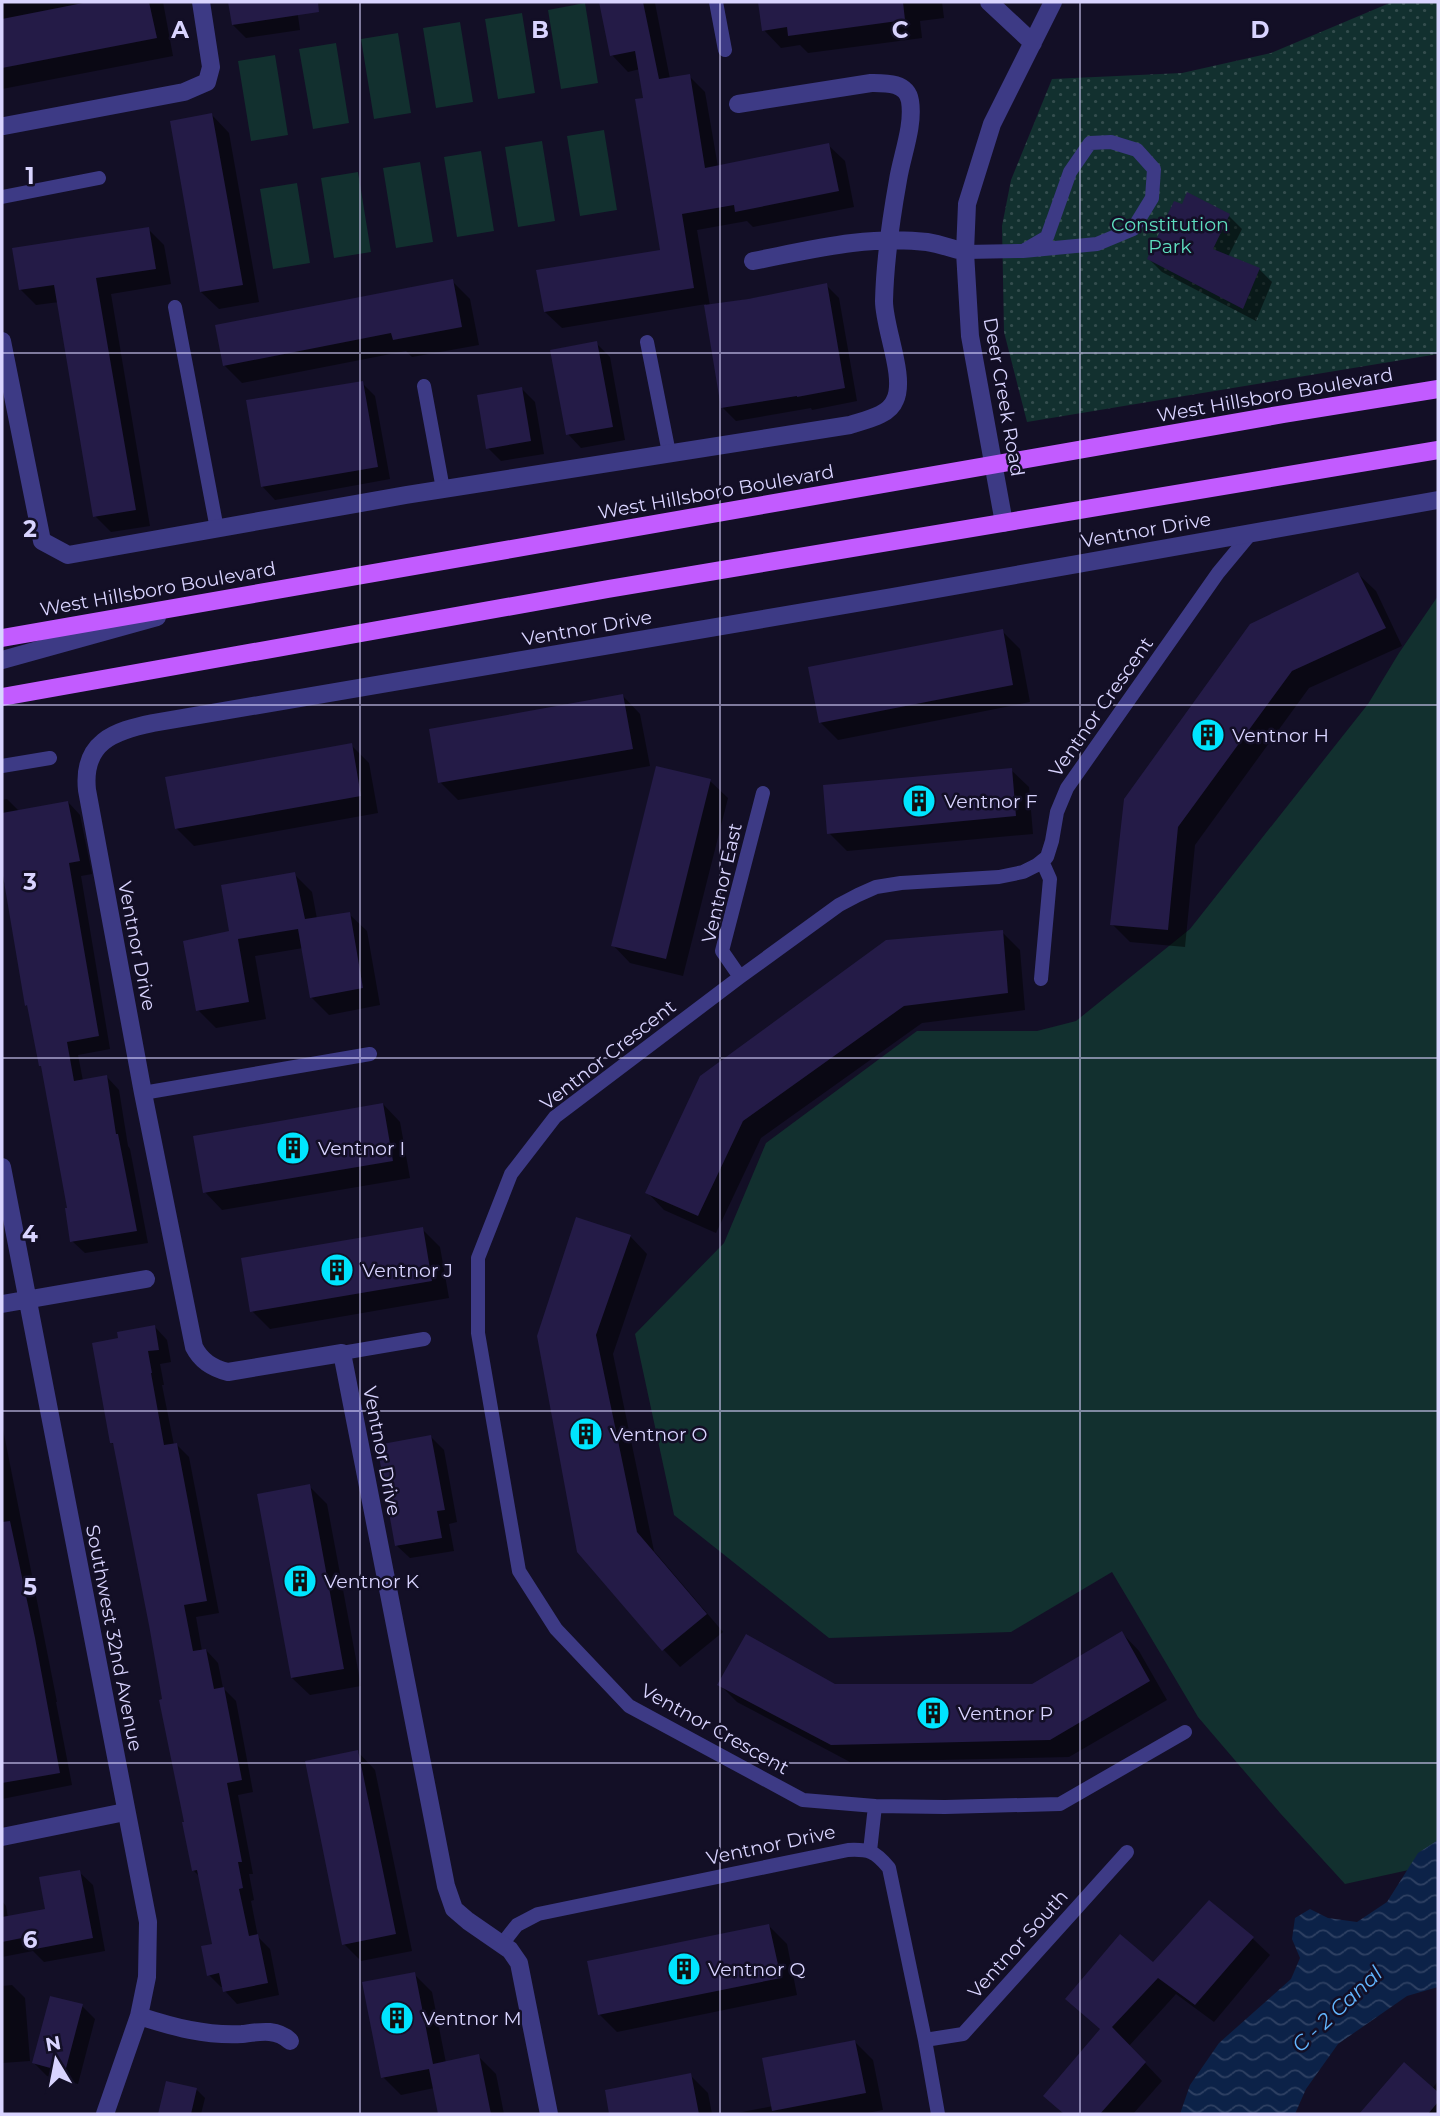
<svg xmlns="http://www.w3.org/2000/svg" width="1440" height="2116" viewBox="0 0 1440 2116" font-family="Montserrat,sans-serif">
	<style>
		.green { fill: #12302f }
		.park { fill: url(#park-dots) }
		.water { fill: url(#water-waves) }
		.shadow { fill: #0007 }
		.building { fill: #241b47 }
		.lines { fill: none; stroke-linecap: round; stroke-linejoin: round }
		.service { stroke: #3d3a85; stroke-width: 14 }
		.minor { stroke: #3d3a85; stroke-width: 18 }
		.primary { stroke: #c25bff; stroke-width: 18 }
		.grid { fill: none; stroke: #d9d4ff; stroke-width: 2; stroke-opacity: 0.55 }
		.labels { text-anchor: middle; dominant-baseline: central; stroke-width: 5; stroke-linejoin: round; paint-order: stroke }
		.park-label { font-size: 19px; fill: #5fe0c0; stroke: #130f26 }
		.street-label { font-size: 19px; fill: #d9d4ff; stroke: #130f26 }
		.poi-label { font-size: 19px; fill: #d9d4ff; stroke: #130f26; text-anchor: start }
		.water-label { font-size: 21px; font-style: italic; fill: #62b6ff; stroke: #130f26 }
		.grid-label { font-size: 23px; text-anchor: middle; font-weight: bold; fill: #d9d4ff; stroke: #130f26; stroke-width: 5; stroke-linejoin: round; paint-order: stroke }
	</style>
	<defs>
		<pattern id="park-dots" width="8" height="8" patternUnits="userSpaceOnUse" patternTransform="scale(1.75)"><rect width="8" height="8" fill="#12302f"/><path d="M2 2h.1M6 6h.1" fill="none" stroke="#344d4e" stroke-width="1.8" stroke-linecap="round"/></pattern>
		<pattern id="water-waves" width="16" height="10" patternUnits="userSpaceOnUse" patternTransform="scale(1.75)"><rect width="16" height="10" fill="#0c2248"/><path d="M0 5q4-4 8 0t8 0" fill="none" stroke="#2f4163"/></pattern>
	</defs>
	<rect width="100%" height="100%" fill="#130f26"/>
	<!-- green -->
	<path class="green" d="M585,3L598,83L561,89L548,10Z
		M522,13L535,93L498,99L485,19Z
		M460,22L473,102L436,108L423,28Z
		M398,33L411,113L374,119L361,39Z
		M336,43L349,123L313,129L299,49Z
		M275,55L288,135L251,141L238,61Z
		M604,130L617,210L580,216L567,136Z
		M542,141L555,221L518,227L505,147Z
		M481,151L494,231L457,237L444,157Z
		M420,162L433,242L396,248L383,168Z
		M358,172L371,252L334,258L321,178Z
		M297,183L310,263L273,269L260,189Z
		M1438,596V1874L1427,1866L1345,1884L1280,1813L1198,1717L1112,1572L1011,1632L829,1638L674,1515L635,1334L724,1243L766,1143L917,1031H1037L1076,1021L1190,929L1368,704L1399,653Z"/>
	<!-- park -->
	<path class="park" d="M1392,2H1438V354L1027,422L1004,332L1002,226L1011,180L1052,79L1182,73L1271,53Z"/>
	<!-- water -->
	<path class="water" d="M1438,1840V1987L1407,1996L1338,2044L1306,2089L1295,2114H1180L1190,2085L1219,2043L1291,1979L1300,1958L1292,1939L1295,1918L1310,1909L1328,1918L1357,1922L1387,1902L1418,1853Z"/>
	<!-- shadow -->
	<path class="shadow" d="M2,2H163L173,56L2,89Z
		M230,2H292L297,9L300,30L246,38L233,25Z
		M601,2L655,3L670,79L689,76L705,92L718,167L828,145L845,161L854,207L753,227L747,221L697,230L710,306L826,285L839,298L857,401L812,410L811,408L736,421L723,408L706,304L562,328L545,312L662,251L645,99L640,69L628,72L612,55Z
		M760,2H942L944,18L920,21L922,38L808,53L800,45L781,48L764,30Z
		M212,115L229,133L259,302L219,309L201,292Z
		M1229,216L1242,229L1228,257L1259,269L1272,282L1256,321L1162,272L1149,259Z
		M148,229L164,245L171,284L111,294L150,526L111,532L95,516L59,302L36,305L20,289Z
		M452,281L470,299L479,345L412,357L406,351L242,383L224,365Z
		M596,343L610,357L625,440L581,448L568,434Z
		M362,383L375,396L390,479L275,500L262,486Z
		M522,389L535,402L544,454L501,461L488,448Z
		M1358,574L1376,591L1402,646L1309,688L1195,845L1185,947L1130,942L1112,924L1125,800Z
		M1002,631L1020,649L1030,702L838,740L820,722Z
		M623,696L640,714L650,766L458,800L440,782Z
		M351,745L369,763L378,813L194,846L176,828Z
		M1011,770L1029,787L1033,834L847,851L829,833Z
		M710,781L728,798L683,976L630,963L613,945Z
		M7,799L20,812L68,802L80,815L92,874L81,876L110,1049L78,1055L83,1081L107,1077L119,1090L128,1146L130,1149L148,1243L85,1253L72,1241L69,1210L44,1068L6,886L2,882V800Z
		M294,874L312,892L317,919L349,914L367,931L380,1005L329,1015L311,997L303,948L255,956L266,1019L216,1028L198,1010L231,932Z
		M1002,932L1020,950L1025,1010L922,1023L761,1138L716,1233L664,1210L647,1192L702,1077Z
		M383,1104L400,1122L410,1178L222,1210L205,1192Z
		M422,1229L440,1247L449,1298L270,1329L252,1311Z
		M630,1236L647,1254L613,1354L654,1551L723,1632L680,1667L663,1649L539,1337Z
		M155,1327L167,1340L171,1362L160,1364L164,1385H162L174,1445H177L189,1457L219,1613L196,1617L202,1651L206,1650L218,1663L223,1688L236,1701L253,1792L238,1795L253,1874H249L254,1900L251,1901L258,1937L270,1949L279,1995L237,2004L225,1991L224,1987H221L209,1975L214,1945L200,1877L193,1870L165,1700L115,1446L111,1442L120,1339Z
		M2,1424L57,1702H56L72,1785L2,1799Z
		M431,1437L444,1450L457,1522L449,1524L454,1551L410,1558L396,1545Z
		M309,1486L327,1504L361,1686L310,1695L292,1678Z
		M1122,1633L1139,1651L1167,1700L1069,1757L850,1762L737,1702L719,1684L1032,1685Z
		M358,1752L375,1770L412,1951L361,1961L344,1944Z
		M79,1872L93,1885L105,1951L44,1962L33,1951L2,1957V1901L6,1906L8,1918L47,1910Z
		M769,1926L787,1944L797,1995L617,2032L599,2014Z
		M1252,1938L1270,1955L1214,2022L1176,1994L1129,2046L1162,2081L1133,2114H1064L1046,2096L1102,2030L1153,1965Z
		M414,1974L432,1992L446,2063L478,2056L496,2074L504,2114H439L434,2088L401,2095L383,2077Z
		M12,1985L25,1998L30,2061L2,2063V1986Z
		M82,2006L95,2019L78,2084L47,2076L34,2063Z
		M855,2042L873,2060L883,2110L862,2114H732L773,2106Z
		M1404,2064L1432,2089L1438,2081V2114H1361Z
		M690,2075L708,2093L712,2114H611L607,2092Z
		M167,2083L197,2090L205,2098L201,2114H160Z"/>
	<!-- building -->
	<path class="building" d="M88,2H149L157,38L2,68V19Z
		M228,2H318L319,12L232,25Z
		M599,2H643L659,79L690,74L705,168L829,143L839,191L735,212L734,205L682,214L694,288L544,312L536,270L660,250L635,99L643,98L635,51L610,56Z
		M758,2H903L905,20L788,36L787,27L762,31Z
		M212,113L243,285L200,292L170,121Z
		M1187,192L1230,214L1213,249L1260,268L1243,309L1147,259L1174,201L1182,204Z
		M149,227L156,269L96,278L136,510L93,517L54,285L19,290L12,248Z
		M453,279L462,327L393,340L391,333L223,366L215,325Z
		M827,283L845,388L797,397V396L721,408L704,305L748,299Z
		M597,341L613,427L566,435L550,350Z
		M363,381L378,467L261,487L246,400Z
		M522,387L531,441L486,449L477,395Z
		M1358,572L1386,628L1292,671L1178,827L1168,930L1110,925L1124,799L1250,624Z
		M1003,629L1013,685L819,723L808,667Z
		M623,694L633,749L438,783L429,729Z
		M352,743L361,796L175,829L165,777Z
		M656,766L711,779L666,959L611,946Z
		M1012,768L1016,816L827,834L823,785Z
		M68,801L80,861L69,863L99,1036L67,1042L74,1081L107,1075L116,1134H118L137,1231L70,1242L65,1208H67L41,1066H39L27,1005L25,1006L2,870V813Z
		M295,872L305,919L350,912L363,988L310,998L298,929L238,939L249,1002L196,1011L183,941L229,931L221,885Z
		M1003,930L1008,993L904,1006L743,1121L698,1216L645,1193L700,1076L886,940Z
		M383,1103L393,1161L203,1193L193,1136Z
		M576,1217L631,1235L596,1335L637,1532L707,1614L662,1651L577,1552L537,1336Z
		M423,1227L432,1281L250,1312L241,1258Z
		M155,1325L159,1350L148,1351L152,1373H151L164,1445L177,1443L207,1601L184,1605L193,1651L206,1649L214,1689L224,1687L242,1780L227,1783L242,1862H238L243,1888L239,1889L249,1936L258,1934L268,1983L223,1992L219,1973L207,1976L201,1946L212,1944L197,1870L192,1871L182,1822H184L159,1700L162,1699L149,1625L113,1443H110L92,1343L118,1338L117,1332Z
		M431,1435L445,1510L437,1511L442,1538L395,1546L377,1445Z
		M310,1484L344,1669L291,1678L257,1494Z
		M10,1521L35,1638L60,1773L2,1783V1522Z
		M1122,1631L1150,1681L1050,1740L831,1745L717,1685L746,1634L835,1684H1032Z
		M358,1750L396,1934L342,1945L305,1761Z
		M80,1870L93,1938L30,1950L27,1937L2,1942V1917L45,1909L39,1877Z
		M1209,1900L1254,1937L1195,2005L1158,1978L1112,2027L1146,2062L1100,2114H1064L1043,2096L1100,2029L1065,1999L1120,1934L1153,1962Z
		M769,1924L781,1978L598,2015L587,1961Z
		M415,1972L433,2064L479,2054L491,2114H438L429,2069L381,2078L362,1982Z
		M50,1996L83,2004L65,2072L32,2063Z
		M855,2040L866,2093L772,2111L762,2058Z
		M1404,2062L1438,2092V2102L1428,2114H1359Z
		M691,2073L699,2114H609L605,2090Z
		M166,2081L197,2088L191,2114H158Z"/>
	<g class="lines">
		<!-- service -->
		<path class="service" d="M716,2L725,50
			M2,197L99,178
			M965,252L1023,251L1047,237L1070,172L1090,143L1111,142L1137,150L1154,169L1152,198L1133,229L1097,244L1023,251
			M175,307L217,529
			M647,342L669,453
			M424,386L443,489
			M2,766L50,758
			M740,977L722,951L763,793
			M1041,979L1050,879L1042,861
			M143,1093L370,1054
			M342,1353L424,1339
			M875,1806L945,1807L1060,1804L1185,1732
			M870,1851L875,1806L803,1800L629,1706L556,1629L519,1571L478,1333V1258L511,1174L555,1117L740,977L839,905L858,895L876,887L901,883L999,877L1023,872L1037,865L1047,857L1052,841L1057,812L1067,788L1218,573L1252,532
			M502,1944L517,1925L538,1914L848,1850C869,1849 875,1851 889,1868L925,2040L938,2114
			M925,2040L963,2034L1127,1852"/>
		<!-- minor -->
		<path class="minor" d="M989,2L1033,43
			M4,126L184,92L207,82L211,67L201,2
			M753,261C810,250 868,235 927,242C940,244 953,249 965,252
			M2,341L42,541L68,555L406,495L850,425C865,420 889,416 895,400C906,377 884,328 884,301C885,261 891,219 898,180C902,155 914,126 910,101C907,82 885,83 871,83L738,104
			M1004,523L970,336L965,252L967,204L992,124L1053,2
			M2,660L157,617
			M2,1167L148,1922L147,1977L139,2016L105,2114
			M2,1304L146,1279
			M2,1837L125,1812
			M139,2016C173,2027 206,2036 242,2034C259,2032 276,2028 290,2041
			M549,2114L519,1963L510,1950L468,1921L454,1909L446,1886L342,1353L228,1372C212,1368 201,1361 194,1347L143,1093L87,790C82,742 114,731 153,723L892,597L1438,500"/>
		<!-- primary -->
		<path class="primary" d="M2,638L1284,414L1438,389
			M2,697L608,589L1438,450"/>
	</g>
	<!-- grid -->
	<path class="grid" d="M360,2V2114M720,2V2114M1080,2V2114M2,353H1438M2,705H1438M2,1058H1438M2,1411H1438M2,1763H1438"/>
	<!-- icons -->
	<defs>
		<symbol id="building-disc" viewBox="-11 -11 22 22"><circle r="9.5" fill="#00e5ff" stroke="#130f26"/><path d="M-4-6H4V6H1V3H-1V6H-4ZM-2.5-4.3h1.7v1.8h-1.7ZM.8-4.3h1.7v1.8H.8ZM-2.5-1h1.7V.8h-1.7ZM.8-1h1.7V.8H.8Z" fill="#111"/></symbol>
	</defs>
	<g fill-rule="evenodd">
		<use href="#building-disc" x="1189" y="716" width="38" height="38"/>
		<use href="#building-disc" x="900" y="782" width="38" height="38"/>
		<use href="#building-disc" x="274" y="1129" width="38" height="38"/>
		<use href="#building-disc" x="318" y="1251" width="38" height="38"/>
		<use href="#building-disc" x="567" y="1415" width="38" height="38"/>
		<use href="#building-disc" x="281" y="1562" width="38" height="38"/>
		<use href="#building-disc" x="914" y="1694" width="38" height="38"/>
		<use href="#building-disc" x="665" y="1950" width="38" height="38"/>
		<use href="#building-disc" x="378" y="1999" width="38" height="38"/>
	</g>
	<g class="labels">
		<!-- park labels -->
		<g class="park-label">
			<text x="1170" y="224">Constitution<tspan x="1170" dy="22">Park</tspan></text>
		</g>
		<!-- street labels -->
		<g class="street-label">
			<text transform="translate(1275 395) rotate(-10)">West Hillsboro Boulevard</text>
			<text transform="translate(1004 397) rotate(80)">Deer Creek Road</text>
			<text transform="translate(716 492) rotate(-10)">West Hillsboro Boulevard</text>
			<text transform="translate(1146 530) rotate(-10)">Ventnor Drive</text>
			<text transform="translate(158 589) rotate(-10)">West Hillsboro Boulevard</text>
			<text transform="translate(587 628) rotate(-10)">Ventnor Drive</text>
			<text transform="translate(1101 707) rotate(-55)">Ventnor Crescent</text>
			<text transform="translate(722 883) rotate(-77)">Ventnor East</text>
			<text transform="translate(137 946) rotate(79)">Ventnor Drive</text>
			<text transform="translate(608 1055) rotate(-38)">Ventnor Crescent</text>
			<text transform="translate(382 1451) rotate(79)">Ventnor Drive</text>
			<text transform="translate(114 1638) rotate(79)">Southwest 32nd Avenue</text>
			<text transform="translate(715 1729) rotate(29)">Ventnor Crescent</text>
			<text transform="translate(771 1845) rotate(-12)">Ventnor Drive</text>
			<text transform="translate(1018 1944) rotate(-48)">Ventnor South</text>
		</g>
		<!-- poi labels -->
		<g class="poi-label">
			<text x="1232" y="735">Ventnor H</text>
			<text x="944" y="801">Ventnor F</text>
			<text x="318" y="1148">Ventnor I</text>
			<text x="362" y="1270">Ventnor J</text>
			<text x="610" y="1434">Ventnor O</text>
			<text x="324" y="1581">Ventnor K</text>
			<text x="958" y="1713">Ventnor P</text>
			<text x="708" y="1969">Ventnor Q</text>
			<text x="422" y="2018">Ventnor M</text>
		</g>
		<!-- water labels -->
		<g class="water-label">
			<text transform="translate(1337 2009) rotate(-43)">C - 2 Canal</text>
		</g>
	</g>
	<g class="grid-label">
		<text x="180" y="38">A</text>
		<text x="540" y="38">B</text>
		<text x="900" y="38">C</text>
		<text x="1260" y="38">D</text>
		<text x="30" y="184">1</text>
		<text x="30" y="537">2</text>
		<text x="30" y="890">3</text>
		<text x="30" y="1242">4</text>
		<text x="30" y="1595">5</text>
		<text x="30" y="1948">6</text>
	</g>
	<!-- border -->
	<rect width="1440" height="2116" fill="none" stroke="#d9d4ff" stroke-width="7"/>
	<!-- north arrow -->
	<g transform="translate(56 2060) rotate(350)" stroke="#130f26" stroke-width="5" paint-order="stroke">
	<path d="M0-5L12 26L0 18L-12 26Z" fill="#d9d4ff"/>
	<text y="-10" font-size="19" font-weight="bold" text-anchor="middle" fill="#d9d4ff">N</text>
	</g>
</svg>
